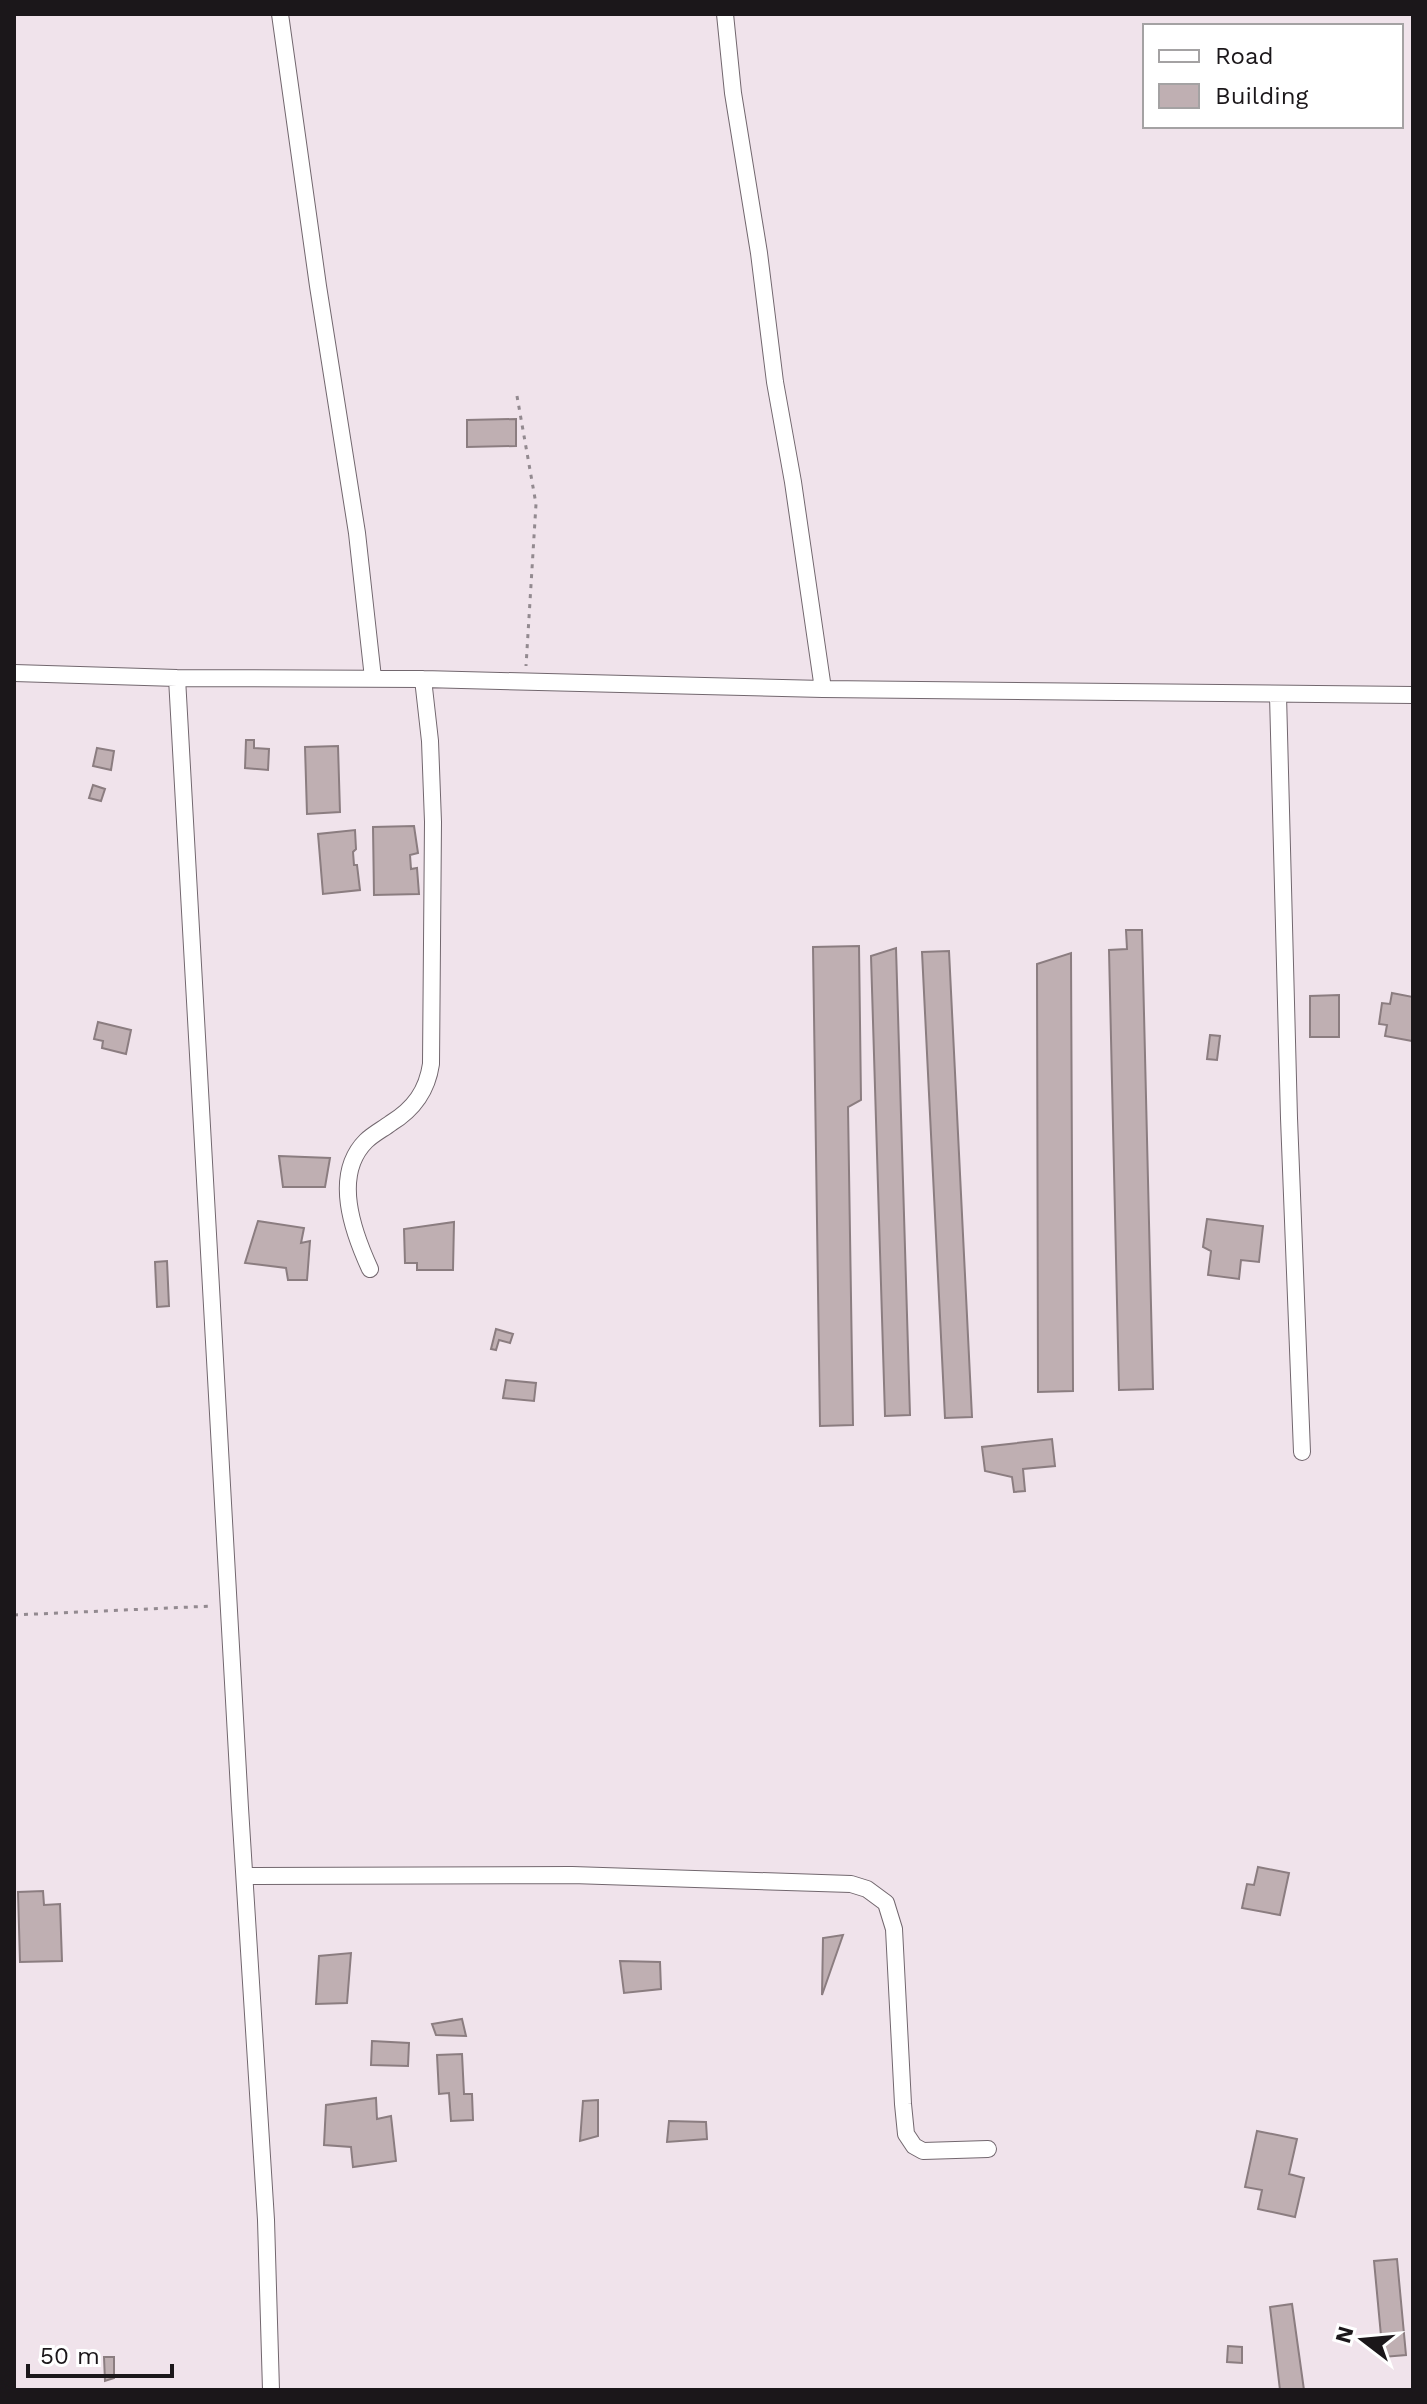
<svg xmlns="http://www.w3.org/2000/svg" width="1427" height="2404" viewBox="0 0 1427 2404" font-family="'Work Sans',sans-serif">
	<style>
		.building { fill: #bfafb2; stroke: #8b7d80; stroke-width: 2 }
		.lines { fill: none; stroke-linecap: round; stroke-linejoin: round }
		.street-casing { stroke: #72676e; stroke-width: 18 }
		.path { stroke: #938a90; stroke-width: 3; stroke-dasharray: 4 6; stroke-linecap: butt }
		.street { stroke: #fff; stroke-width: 16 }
	</style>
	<rect width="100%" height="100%" fill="#f0e3eb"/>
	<!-- building -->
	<path class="building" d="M516,419V446L467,447V420Z
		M246,740H254V748L269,749L268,770L245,768Z
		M338,746L340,812L307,814L305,747Z
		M97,748L114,751L111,770L93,766Z
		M93,785L105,789L101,801L89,798Z
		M414,826L418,853L410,855L411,869L417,868L419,894L374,895L373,827Z
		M355,830L356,849L353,852L354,865H357L360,890L323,894L318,834Z
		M1126,930H1142L1153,1389L1119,1390L1109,950L1127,949Z
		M859,946L861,1100L848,1107L853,1425L820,1426L813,947Z
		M896,948L910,1415L885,1416L871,956Z
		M949,951L972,1417L945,1418L922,952Z
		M1071,953L1073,1391L1038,1392L1037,964Z
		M1392,993L1413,997L1412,1041L1385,1036L1387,1025L1379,1024L1382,1003L1390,1004Z
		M1339,995V1037H1310V996Z
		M98,1022L131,1030L126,1054L102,1048L103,1041L94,1039Z
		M1210,1035L1220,1036L1217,1060L1207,1059Z
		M279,1156L330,1158L325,1187H283Z
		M1207,1219L1263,1226L1259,1262L1241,1260L1239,1279L1208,1275L1211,1251L1203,1247Z
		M258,1221L304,1228L301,1243L310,1241L307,1280H288L286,1268L245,1263Z
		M454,1222L453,1270H417V1263H405L404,1229Z
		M167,1261L169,1306L157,1307L155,1262Z
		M496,1329L513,1334L510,1343L499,1340L496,1350L491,1349Z
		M506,1380L536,1383L534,1401L503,1398Z
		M1052,1439L1055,1466L1023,1469L1025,1491L1014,1492L1012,1477L985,1471L982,1447Z
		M1258,1867L1289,1873L1280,1915L1242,1908L1247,1884L1254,1885Z
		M43,1891L44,1905L60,1904L62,1961L20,1962L18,1892Z
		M843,1935L822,1995L823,1938Z
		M351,1953L347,2003L316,2004L319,1956Z
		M620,1961L660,1962L661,1989L624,1993Z
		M462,2019L466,2036L436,2035L432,2024Z
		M372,2041L409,2043L408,2066L371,2065Z
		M462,2054L464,2094H472L473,2120L451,2121L449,2093L439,2094L437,2055Z
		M376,2098L377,2119L391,2116L396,2161L353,2167L351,2147L324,2145L326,2105Z
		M598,2100V2136L580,2141L583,2101Z
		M669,2121L706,2122L707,2139L667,2142Z
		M1257,2131L1297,2139L1289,2174L1304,2178L1295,2217L1258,2209L1262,2190L1245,2187Z
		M1397,2259L1406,2355L1383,2357L1374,2261Z
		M1292,2304L1304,2390H1280L1270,2307Z
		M1228,2346L1242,2347V2363L1227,2362Z
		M104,2357H114V2378L105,2381Z"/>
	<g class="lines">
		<defs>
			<path id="street" d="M280,14L318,286L357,533L373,678
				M725,14L733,93L759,253L775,382L793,482L823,689
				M14,673L177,678L423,679L823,689L1413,695
				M177,678L240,1808L266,2220L271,2390
				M1278,695L1289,1118L1302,1452
				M370,1269C353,1232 332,1175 366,1141C373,1134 383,1129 391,1123C414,1109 427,1091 431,1064L433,822L430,741L423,679
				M245,1876L572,1875L851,1884L867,1889L886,1903L894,1929L903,2104L906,2134L914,2146L923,2151L988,2149"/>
		</defs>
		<!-- street casing -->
		<use href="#street" class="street-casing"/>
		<!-- path -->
		<path class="path" d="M517,396L536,504L526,666
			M14,1615L213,1606"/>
		<!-- street -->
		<use href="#street" class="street"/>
	</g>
	<!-- border -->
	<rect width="1427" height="2404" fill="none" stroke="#1b171a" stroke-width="32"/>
	<!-- legend -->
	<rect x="1143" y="24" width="260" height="104" fill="#ffffff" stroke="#a4a2a3" stroke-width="2"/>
	<rect x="1159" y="50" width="40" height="12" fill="#ffffff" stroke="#a4a2a3" stroke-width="2"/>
	<text x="1215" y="64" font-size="24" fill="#1b171a">Road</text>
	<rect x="1159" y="84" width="40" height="24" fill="#bfafb2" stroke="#a4a2a3" stroke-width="2"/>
	<text x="1215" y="104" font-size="24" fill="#1b171a">Building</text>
	<!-- north arrow -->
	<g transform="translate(1363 2340) rotate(286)" stroke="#ffffff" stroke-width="6" paint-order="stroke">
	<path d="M0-6L14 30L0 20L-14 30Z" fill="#1b171a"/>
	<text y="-12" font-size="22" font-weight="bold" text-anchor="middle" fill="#1b171a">N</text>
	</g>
	<!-- scale -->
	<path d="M28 2364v12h144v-12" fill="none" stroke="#1b171a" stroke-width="4"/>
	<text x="40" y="2364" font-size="24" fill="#1b171a" stroke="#ffffff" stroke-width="6" paint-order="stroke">50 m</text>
</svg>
